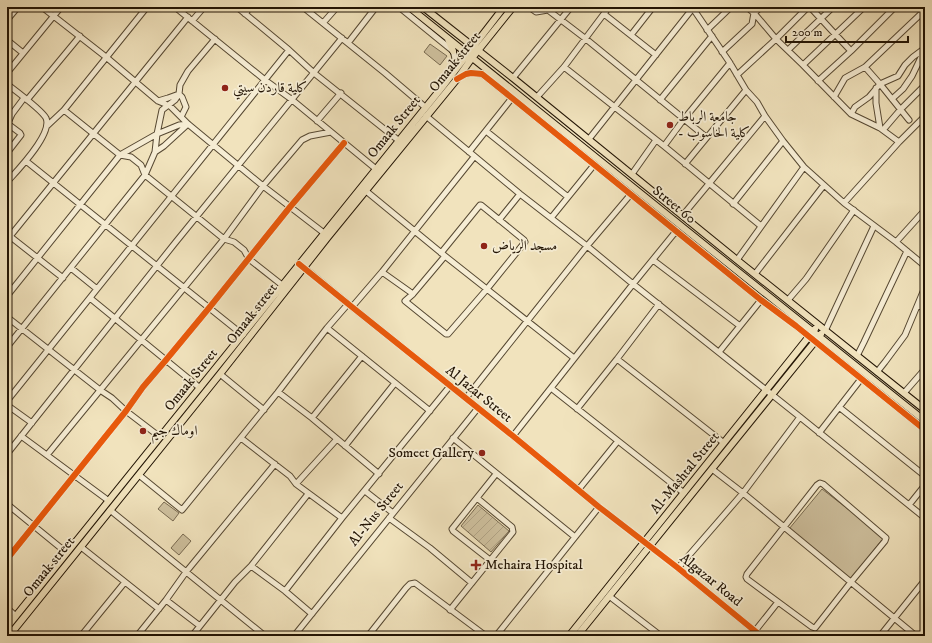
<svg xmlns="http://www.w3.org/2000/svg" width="932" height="643" viewBox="0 0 932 643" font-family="'IM FELL DW Pica',Amiri,serif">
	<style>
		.park { fill: #cec09e; stroke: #786a51 }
		.garden { fill: url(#garden-furrows); stroke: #786a51 }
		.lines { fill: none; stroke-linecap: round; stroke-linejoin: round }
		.minor-casing { stroke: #564832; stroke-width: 7 }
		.major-casing { stroke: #221404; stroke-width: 8 }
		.minor { stroke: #f6edd4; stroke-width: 5 }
		.major { stroke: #f1e3bd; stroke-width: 6 }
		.cycleway-casing { stroke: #f6edd4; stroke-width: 8 }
		.cycleway { stroke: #e8590c; stroke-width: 6 }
		.poi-dot { fill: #8f2418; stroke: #f6edd4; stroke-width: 1.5 }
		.labels { text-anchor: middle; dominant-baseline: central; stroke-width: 3.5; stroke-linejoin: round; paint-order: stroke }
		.street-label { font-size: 14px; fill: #221404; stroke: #f6edd4 }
		.poi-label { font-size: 14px; fill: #221404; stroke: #f6edd4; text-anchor: start }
	</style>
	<defs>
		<pattern id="garden-furrows" width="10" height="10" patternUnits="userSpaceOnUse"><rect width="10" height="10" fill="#cec09e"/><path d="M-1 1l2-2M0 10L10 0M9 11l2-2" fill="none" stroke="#b1a486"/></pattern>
	</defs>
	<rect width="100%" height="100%" fill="#f1e3bd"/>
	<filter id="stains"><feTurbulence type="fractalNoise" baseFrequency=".005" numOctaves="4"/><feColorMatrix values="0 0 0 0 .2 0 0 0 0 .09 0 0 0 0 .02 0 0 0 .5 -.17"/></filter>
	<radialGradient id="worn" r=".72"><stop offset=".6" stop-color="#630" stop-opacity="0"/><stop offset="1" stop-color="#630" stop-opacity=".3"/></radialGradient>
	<!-- park -->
	<path class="park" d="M430,44L447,56L440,65L424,52Z
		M822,489L884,537L851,580L789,529Z
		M164,502L179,513L173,521L158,509Z
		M183,534L191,541L179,555L171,548Z"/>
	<!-- garden -->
	<path class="garden" d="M478,505L509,531L491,552L461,526Z"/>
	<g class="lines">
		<defs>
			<path id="minor" d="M42,7L106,57L158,101L170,106L188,124L263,186L324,233
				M175,7L265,80L291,99L376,169
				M237,7L289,50L314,73L398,140
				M303,7L385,73L425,107
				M399,7L453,51C456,58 455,64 454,72
				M529,7L536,12L548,10L586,39L706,137
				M692,7L730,63L746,90L757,102L765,116L783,141L804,167L844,203L896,242L925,266
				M761,7L754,13L776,39L803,65L851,114L880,128L899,142
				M810,7L835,34L851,51
				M245,14L250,7
				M604,14L656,55
				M7,20L18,7
				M192,21L204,7
				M323,23L337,7
				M707,30L731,7
				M631,35L653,7
				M7,40L23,53
				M348,43L376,7
				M788,50L833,7
				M722,52L752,24L754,13L747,7
				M803,65L864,7
				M564,67L664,146L761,226
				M865,67L880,84L909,120
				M7,73L61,7
				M737,75L776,39L808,7
				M458,78L466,74L471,73L482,74L512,98L761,300L796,326L925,430
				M513,78L571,7
				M818,81L851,51L895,7
				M7,84C16,91 42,110 46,118C53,134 17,171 7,182
				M876,88V103L880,128
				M537,97L564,67L609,7
				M834,97L845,78L865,67L925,10
				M892,99L903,89L912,76L925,49
				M27,100L80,36
				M660,100L712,36
				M158,101L168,98L179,94L182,97L186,107L181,117
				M64,110L120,155L131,157L141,165L145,175L197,217L224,239L234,242L244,250L249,259L282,285
				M851,114L855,107L869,97L880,84L898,76L905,65L913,57L925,48
				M426,116L520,194L587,246L633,284L800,417
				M317,121L341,93
				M7,125L12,114L24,98
				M47,126L64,110L147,7
				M883,130L901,109L925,85
				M486,131L568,197
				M589,139L693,8
				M664,146L684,119L730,63
				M155,152L157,134L179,125L188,124
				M469,152L512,98
				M7,153L21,135L20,133L8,124
				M26,161L243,335
				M685,164L746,90
				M632,174L656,140
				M366,191L445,256L574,358
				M844,203L899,142L925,116
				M733,204L783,141
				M683,215L765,116
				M551,218L594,165
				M499,220L520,194
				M7,234L63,278
				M7,240L188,17
				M896,242L925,210
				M653,260L740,326
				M737,260L804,167
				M302,266L352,307L513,436L599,507L678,568L761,636
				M71,268L97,289
				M382,272L413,294L405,301L446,334H448L487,289L525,242L524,240L481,205H480L441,253
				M755,274L824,185
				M413,294L445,256
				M7,296L120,155L157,134L162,110L175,100L179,94L180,85L188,71L215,39
				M90,298L200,388
				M788,300L806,279L854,210
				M918,304L925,310
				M352,307L382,272L474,157
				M7,317L100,390L112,398L126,411L160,437
				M327,328L430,411
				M825,331L874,226
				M7,347L145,175L155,152L164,146L188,124
				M719,352L761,300
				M857,356L864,342L907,251
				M617,359L724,443
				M877,372L885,362L905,335L925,287
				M220,374L264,410
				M551,388L684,493
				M278,392L312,418L379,474
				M904,393L925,369
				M466,398L587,246L631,194
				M7,401L289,50
				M7,405L32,423
				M839,407L925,476
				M577,409L617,359L659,304
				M312,418L362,356
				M819,433L861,379
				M21,436L109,501
				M513,436L633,284L677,230
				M241,438L290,476L296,484L342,518
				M453,438L575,537
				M345,446L395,383
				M7,454L175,243L342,38
				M47,455L224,239L263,186L302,140L310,136L331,132
				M712,469L743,493L916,636
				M139,475L182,510L278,392L327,328L348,304
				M820,483L823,484L886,538L885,541L851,582L815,628L812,627L747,579L746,577L747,574L817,485Z
				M296,484L337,439
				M579,489L618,441
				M365,491L393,513
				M7,504L67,553
				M909,505L925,485
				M110,510L265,636
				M389,518L430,548L472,583
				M81,547L159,609
				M7,559L126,411L143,387L166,360L209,308L290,207L344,143
				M490,560L453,531L452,529L496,474
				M251,566L285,591L312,614
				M678,568L743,493L800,417L925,518
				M285,591L342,518L450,386
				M609,596L661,636
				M166,600L200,626
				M7,608L16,616
				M450,610L513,532L512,527L477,498
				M81,636L125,582
				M137,636L166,600L186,572L275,464
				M192,636L235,582L251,566L308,494
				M294,636L478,408
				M368,636L406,588L410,584L415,583L486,636
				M496,636L599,507
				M751,636L778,602
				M880,636L925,580"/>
			<path id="major" d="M409,7L721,258L925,421
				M423,7L513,78L737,260L925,410
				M448,39L453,51
				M482,74L494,76
				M7,627L443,86L504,7
				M9,636L220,374L328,237L457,79L472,58L513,7
				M569,636L815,329
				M577,636L821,334"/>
		</defs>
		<!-- minor casing -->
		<use href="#minor" class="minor-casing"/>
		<!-- major casing -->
		<use href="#major" class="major-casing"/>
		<!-- minor -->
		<use href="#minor" class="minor"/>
		<!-- major -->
		<use href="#major" class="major"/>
		<defs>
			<path id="cycleway" d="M457,79L466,74L471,73L482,74L512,98L761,300L796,326L925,430
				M299,264L352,307L513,436L599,507L678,568L761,636
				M7,559L126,411L143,387L166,360L209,308L290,207L344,143"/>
		</defs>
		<!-- cycleway casing -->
		<use href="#cycleway" class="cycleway-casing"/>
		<!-- cycleway -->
		<use href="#cycleway" class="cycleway"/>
	</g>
	<!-- markers -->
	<g class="poi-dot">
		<circle cx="225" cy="88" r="4"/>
		<circle cx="670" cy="125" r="4"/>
		<circle cx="484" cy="246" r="4"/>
		<circle cx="143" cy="431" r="4"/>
		<circle cx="482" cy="453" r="4"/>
		<path d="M474 559h4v4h4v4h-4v4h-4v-4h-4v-4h4z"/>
	</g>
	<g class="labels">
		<!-- street labels -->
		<g class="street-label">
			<text transform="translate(455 62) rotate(-51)">Omaak street</text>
			<text transform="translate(394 127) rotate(-51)">Omaak Street</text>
			<text transform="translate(674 205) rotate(39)">Street 60</text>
			<text transform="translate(252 314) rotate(-52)">Omaak street</text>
			<text transform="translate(191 380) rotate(-51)">Omaak Street</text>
			<text transform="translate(479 394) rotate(39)">Al Jazar Street</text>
			<text transform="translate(685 473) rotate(-51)">Al-Mashtal Street</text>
			<text transform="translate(376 514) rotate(-51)">Al-Nus Street</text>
			<text transform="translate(49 567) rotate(-51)">Omaak street</text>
			<text transform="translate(711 580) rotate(39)">Algazar Road</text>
		</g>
		<!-- poi labels -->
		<g class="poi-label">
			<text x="233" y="88">كلية قاردن سيتي</text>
			<text x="678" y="117">جامعة الرباط<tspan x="678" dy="16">- كلية الحاسوب</tspan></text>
			<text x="492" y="246">مسجد الرياض</text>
			<text x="151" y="431">اوماك جيم</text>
			<text x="474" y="453" text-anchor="end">Someet Gallery</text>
			<text x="485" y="565">Mehaira Hospital</text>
		</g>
	</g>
	<!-- margin -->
	<rect width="932" height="643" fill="none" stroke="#f1e3bd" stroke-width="24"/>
	<rect x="8" y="8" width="916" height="627" fill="none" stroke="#221404" stroke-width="2"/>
	<rect x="12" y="12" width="908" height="619" fill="none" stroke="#221404"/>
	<!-- scale -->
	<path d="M786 36v6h122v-6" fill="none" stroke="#221404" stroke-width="2"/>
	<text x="792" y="36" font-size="12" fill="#221404" stroke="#f6edd4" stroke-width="3" paint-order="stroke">200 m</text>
	<rect width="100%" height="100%" filter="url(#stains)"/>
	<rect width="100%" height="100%" fill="url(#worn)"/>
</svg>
